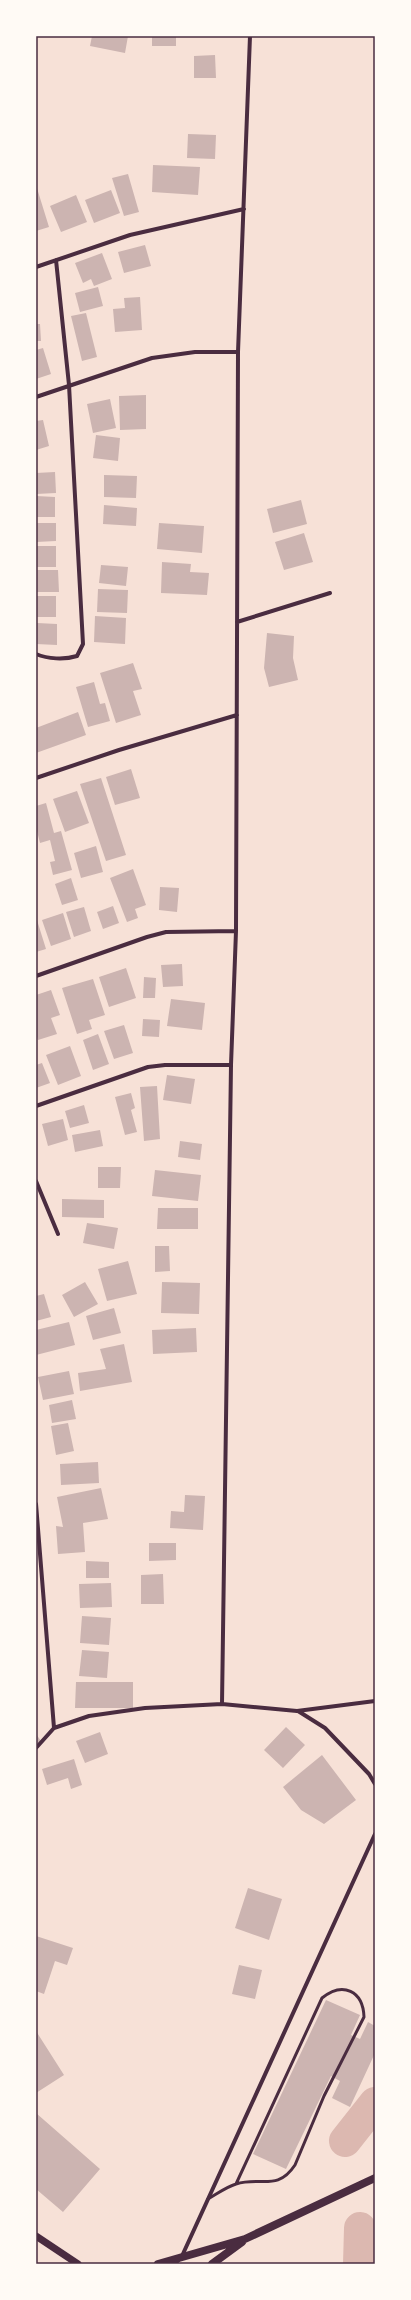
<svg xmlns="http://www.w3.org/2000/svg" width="411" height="2300" viewBox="0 0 411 2300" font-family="'Varela Round',sans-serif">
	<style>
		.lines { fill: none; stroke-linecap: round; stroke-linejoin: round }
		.river { stroke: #dcb8b0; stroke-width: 32 }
		.building { fill: #ccb4b1 }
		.service { stroke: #4a2c40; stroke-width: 3 }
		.minor { stroke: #4a2c40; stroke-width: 4 }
		.tertiary { stroke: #4a2c40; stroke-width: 7 }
		.secondary { stroke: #4a2c40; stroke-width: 8 }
		.neatline { fill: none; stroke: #4a2c40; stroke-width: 1.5 }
	</style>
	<rect width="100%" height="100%" fill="#f7e1d7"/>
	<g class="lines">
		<!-- river -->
		<path class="river" d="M345,2141L375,2103
			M359,2264L360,2228"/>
	</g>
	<!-- building -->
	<path class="building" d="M92,36H128L125,53L90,46Z
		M152,36H176V46H152Z
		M215,55L216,78H194V56Z
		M188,134L216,135L215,159L187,158Z
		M153,165L200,167L198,195L152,192Z
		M128,174L139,212L124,216L112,178Z
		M36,185L49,227L36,231Z
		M111,190L120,213L94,223L85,200Z
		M76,195L87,222L61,232L50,206Z
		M145,245L151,266L124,273L118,252Z
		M102,253L112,279L94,286L91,279L83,283L75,263Z
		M98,287L103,306L80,312L75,293Z
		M140,297L142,330L115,332L113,309L125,308L124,298Z
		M86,313L97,357L82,361L71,316Z
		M36,324H40L41,341H36Z
		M43,348L51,374L36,379V350Z
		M146,395V429L120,430L119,396Z
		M110,399L116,428L93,433L87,404Z
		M43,420L49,446L36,450V421Z
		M96,435L120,438L118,461L93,458Z
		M55,472L56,493L36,494V473Z
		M104,475L137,476L136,498L104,497Z
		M36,496L55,497V517H36Z
		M301,500L307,524L273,533L267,509Z
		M104,505L137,508L136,526L103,524Z
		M36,523H56V541L36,542Z
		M159,523L204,526L202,553L157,549Z
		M304,533L313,562L284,570L275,542Z
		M36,546H56V567H36Z
		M162,562L191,564L190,572L209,573L207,595L161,593Z
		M101,565L128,567L126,586L99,583Z
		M36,570H58L59,592H36Z
		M98,589L128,590L127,613L97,612Z
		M36,596H56V617H36Z
		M95,616L126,618L125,644L94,642Z
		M37,623L57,624V645L36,644Z
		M267,633L294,636L293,658L298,680L269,687L264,668Z
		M133,663L142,689L133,691L141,715L116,723L100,673Z
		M94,682L100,704L105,703L110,721L88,727L76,687Z
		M78,712L86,735L36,753V728Z
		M131,769L140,798L115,805L106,777Z
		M101,778L126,855L106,861L80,784Z
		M77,791L89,823L65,832L53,799Z
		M46,803L54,833L61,831L72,870L53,875L50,862L55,861L50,840L40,843L36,827V806Z
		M96,846L103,872L81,878L74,853Z
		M133,869L146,905L135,909L138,918L127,922L110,878Z
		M71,878L78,900L62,905L55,884Z
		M160,887L179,888L177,912L159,910Z
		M113,906L119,923L103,929L97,912Z
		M84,907L91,931L74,937L66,912Z
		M63,913L71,939L51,946L42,920Z
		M36,917L46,949L36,952Z
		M182,964L183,986L163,987L161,965Z
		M126,968L136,998L109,1007L99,977Z
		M144,977L156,978L155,998H143Z
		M93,979L105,1015L89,1020L92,1029L77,1034L62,988Z
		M51,990L60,1015L51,1018L57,1034L38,1040L36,1033V995Z
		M171,999L205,1003L202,1030L167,1026Z
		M143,1019L160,1020L159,1037L142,1036Z
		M124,1025L133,1053L114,1059L104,1031Z
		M98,1034L109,1064L93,1070L83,1040Z
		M70,1046L81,1076L58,1085L46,1055Z
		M42,1063L50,1083L36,1088V1065Z
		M167,1075L195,1079L191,1104L163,1100Z
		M157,1086L160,1139L144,1141L140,1087Z
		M131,1093L135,1108L131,1110L137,1132L125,1135L115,1097Z
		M84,1105L89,1123L70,1128L65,1111Z
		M63,1119L68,1140L48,1146L42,1124Z
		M100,1130L103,1146L75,1152L72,1135Z
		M180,1141L202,1144L200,1160L178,1157Z
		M98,1167H121L120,1188H98Z
		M155,1170L201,1175L198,1201L152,1196Z
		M62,1199L104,1200V1218L62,1217Z
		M158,1208H198V1229H157Z
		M87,1223L118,1228L114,1249L83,1243Z
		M155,1246H169L170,1271L155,1272Z
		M128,1261L137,1294L107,1301L98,1269Z
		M85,1282L98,1304L74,1317L62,1295Z
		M162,1282L200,1283L199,1314L161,1313Z
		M44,1294L51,1317L36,1321V1296Z
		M114,1308L121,1333L93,1340L86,1316Z
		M69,1322L75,1345L36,1355V1330Z
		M196,1328L197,1352L153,1354L152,1330Z
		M124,1344L132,1382L80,1391L78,1373L106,1369L100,1349Z
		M69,1371L74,1394L43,1400L38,1377Z
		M72,1400L76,1419L52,1423L49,1405Z
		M68,1423L74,1451L56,1455L51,1426Z
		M98,1462L99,1483L61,1485L60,1464Z
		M101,1488L108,1519L83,1523L85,1552L58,1554L56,1526L63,1527L57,1497Z
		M185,1495L205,1496L203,1530L170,1528L171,1511L184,1512Z
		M149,1543H176V1560L149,1561Z
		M86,1561L109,1562V1578H86Z
		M163,1574L164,1604H141V1575Z
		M111,1583L112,1607L80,1608L79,1584Z
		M82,1616L111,1618L109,1645L80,1643Z
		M82,1650L109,1652L107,1678L79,1676Z
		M76,1682H133V1708H75Z
		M286,1727L305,1745L283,1768L264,1750Z
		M100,1732L108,1754L85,1763L76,1741Z
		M36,1734L41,1741L36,1745Z
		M322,1755L356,1800L324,1824L301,1810L283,1787Z
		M74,1759L82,1785L71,1789L68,1778L47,1785L42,1769Z
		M248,1888L282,1899L269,1940L235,1928Z
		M36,1936L73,1948L67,1965L55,1961L44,1994L36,1991Z
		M239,1965L262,1970L255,1999L232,1994Z
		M326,2000L360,2015L351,2035L360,2039L368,2022L375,2026V2053L350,2107L332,2098L340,2081L331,2076L286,2169L253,2154Z
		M36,2031L64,2075L36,2093Z
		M36,2113L100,2169L63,2212L36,2189Z"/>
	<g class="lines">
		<!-- service -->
		<path class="service" d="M208,2199C217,2194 226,2187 236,2184C261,2176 277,2192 295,2165L324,2096L364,2017C363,1991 343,1981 322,1998L236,2184"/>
		<!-- minor -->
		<path class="minor" d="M36,267L130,235L244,209
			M36,397L152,358L195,352H238
			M237,622L330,593
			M36,654C48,659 64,660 77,656L83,644L69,385L56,260
			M36,778L119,750L237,715
			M36,976L147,937L166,932L236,931
			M36,1106L148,1067L165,1065H231
			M36,1181L58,1234
			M36,1504L54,1728
			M222,1704L231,1065L236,931L238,352L250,36
			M298,1711L325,1728L369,1774L375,1784
			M36,1748L54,1728L89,1716L145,1708L222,1704L297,1711L375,1701
			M175,2264L182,2256L375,1834"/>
		<!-- tertiary -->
		<path class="tertiary" d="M36,2236L78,2264"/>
		<!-- secondary -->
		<path class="secondary" d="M158,2264L245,2239L375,2178
			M212,2264L242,2242"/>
	</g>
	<!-- border -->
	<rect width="411" height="2300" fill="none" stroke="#fffaf5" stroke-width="74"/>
	<rect x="37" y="37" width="337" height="2226" class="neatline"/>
</svg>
